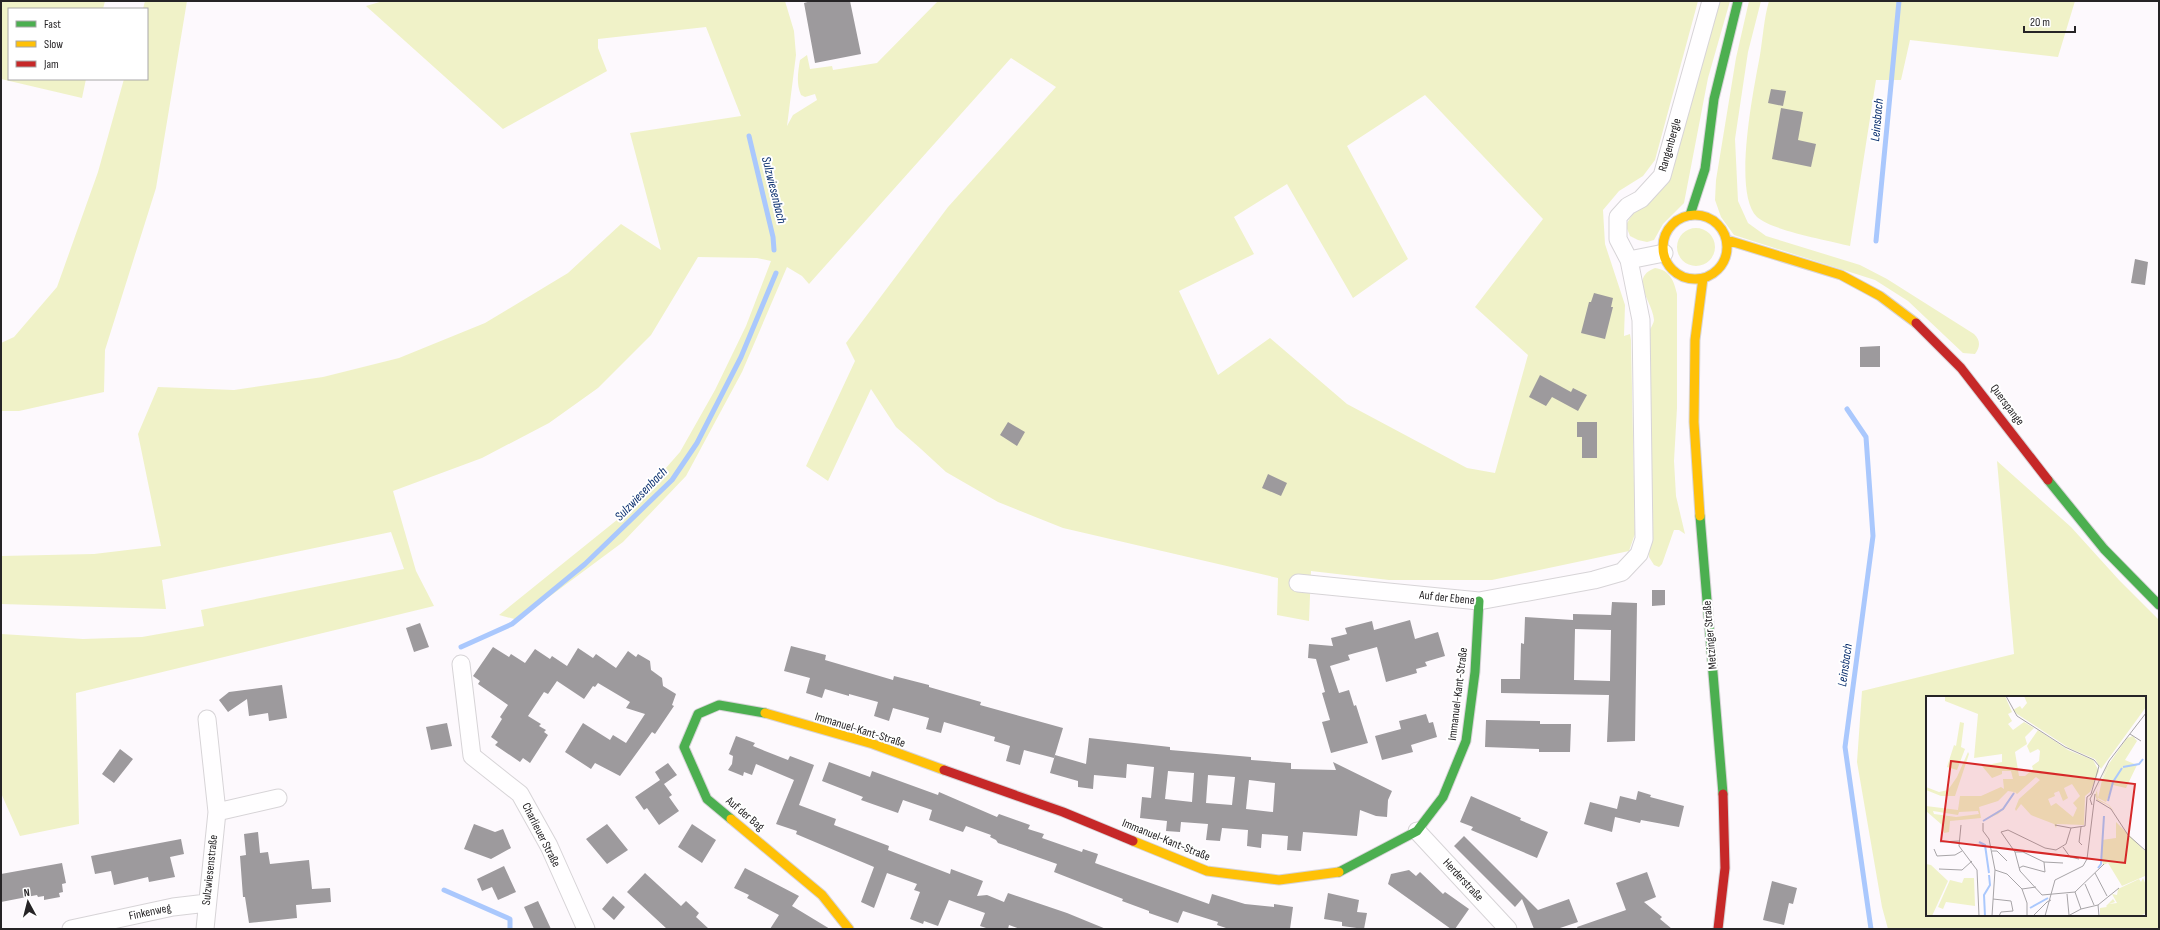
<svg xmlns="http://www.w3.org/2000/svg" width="2160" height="930" viewBox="0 0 2160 930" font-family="'Sofia Sans Condensed',sans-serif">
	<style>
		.green { fill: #f0f2c8; fill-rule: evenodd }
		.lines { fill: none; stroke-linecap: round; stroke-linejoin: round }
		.stream { stroke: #aac8fd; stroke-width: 5 }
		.building { fill: #9d9a9d; fill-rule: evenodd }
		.street-casing { stroke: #d7d4d7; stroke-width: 19 }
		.fast-casing { stroke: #d7d4d7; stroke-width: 11 }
		.slow-casing { stroke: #d7d4d7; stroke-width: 11 }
		.jam-casing { stroke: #d7d4d7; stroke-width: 11 }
		.street { stroke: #fffeff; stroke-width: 17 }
		.fast { stroke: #4caf50; stroke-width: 9 }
		.slow { stroke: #ffc107; stroke-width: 9 }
		.jam { stroke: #c62828; stroke-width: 9 }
		.labels { text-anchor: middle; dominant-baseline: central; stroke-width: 4; stroke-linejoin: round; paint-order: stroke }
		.street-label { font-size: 12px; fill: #262426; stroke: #fff }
		.water-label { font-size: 13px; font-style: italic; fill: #0a2f6f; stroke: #fff }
		.inset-river { fill: none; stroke: #aac8fd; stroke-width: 2 }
		.inset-road { fill: none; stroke: #a7a4a7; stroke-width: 1 }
		.view { fill: #d62828; fill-opacity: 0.15; stroke: #d62828; stroke-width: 2 }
		.inset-edge { fill: none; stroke: #262426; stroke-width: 2 }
	</style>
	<rect width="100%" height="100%" fill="#fdf9fd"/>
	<!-- green -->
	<path class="green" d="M1,1H105L103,9H9V79H86L82,98L1,79Z
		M145,1H187L156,188L105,350L104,392L19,411H1V343L14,337L57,287L98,172L124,79H147V9H143Z
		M383,1H785L794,31L796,55L787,126L793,115L817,100L815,94L805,97L801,95C796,84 798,72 800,60L807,55L810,69L832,66L833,70L877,63L938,1H1698L1655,160L1643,176L1619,191L1603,210L1605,244L1625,305L1624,336L1630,334L1631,340L1635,534L1629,551L1492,580H1389L1311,571L1309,621L1277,615L1278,578L1063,528L998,502L946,472L921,449L896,427L871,389L828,481L806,466L855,361L846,343L948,207L1056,87L1011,58L809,284L802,276L787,267L742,372L686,476L623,542L518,620L499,615L628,511L680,452L715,390L746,326L771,261L757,258L698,257L651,335L598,388L549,423L482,458L393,491L416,571L434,606L76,693L79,824L20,836L1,793V634L83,639L142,637L204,626L201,610L404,569L391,532L162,580L166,609L1,604V556L94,554L161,546L138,434L158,387L234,390L323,377L399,358L485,323L568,273L621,224L661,250L630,133L741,116L706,27L598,39V48L607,71L503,129L366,6ZM1425,95L1543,219L1475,307L1528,355L1495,473L1467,468L1347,404L1270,338L1218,375L1179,291L1254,254L1234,217L1287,184L1353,298L1408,259L1347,146Z
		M1718,1H1730L1708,78L1684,203L1663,224L1654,240L1647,242L1638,240L1630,236L1626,226C1633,206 1658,201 1670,175Z
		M1749,1H1761L1748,52L1735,139L1738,201L1748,223L1766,236L1860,265L1887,279L1974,334C1981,341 1980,347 1975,354L1963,353L1908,301L1875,280L1734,235L1721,217L1715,200L1716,180L1736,58Z
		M1769,1H2075L2058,57L1910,40L1901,80H1876L1850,246C1827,240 1773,231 1757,217C1732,193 1754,88 1760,55C1763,37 1764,18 1769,1Z
		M1677 247a19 19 0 1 1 38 0a19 19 0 1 1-38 0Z
		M1655,268C1670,270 1674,281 1677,294V408L1674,461L1676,496L1685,534L1679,530H1674L1662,564L1659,567L1654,565L1649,557L1652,472L1649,332C1650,329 1654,323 1654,320C1653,302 1628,278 1655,268Z
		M1997,461L2071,527L2119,580L2159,620V929H1888L1882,907L1857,762L1862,691L2014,654ZM1927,697H2145V915H1927Z"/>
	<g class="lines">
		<!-- stream -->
		<path class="stream" d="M749,136L773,237L774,250
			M1876,241L1899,1
			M1847,409L1866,437L1873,536L1845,747L1871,929
			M461,647L512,624L585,564L672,480L697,443L741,357L776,273
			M444,890L510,919V929"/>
	</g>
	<!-- building -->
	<path class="building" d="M811,1H850L861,54L815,63L804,3Z
		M1771,89L1786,91L1783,106L1768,103Z
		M1781,108L1803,112L1798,140L1816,144L1811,167L1772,159Z
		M2135,259L2148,262L2145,285L2131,283Z
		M1594,293L1613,298L1611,307H1613L1605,339L1581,333L1589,302H1591Z
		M1880,346V367H1860V347Z
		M1540,375L1571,392L1573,388L1587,395L1578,411L1552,397L1546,406L1529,397Z
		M1008,422L1025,432L1017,446L1000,435Z
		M1577,422H1597V458H1582V437H1577Z
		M1268,474L1287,483L1281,496L1262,488Z
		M1652,590H1665V605L1652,606Z
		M1612,602L1637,603L1635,741L1607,742L1609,695L1501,693V679H1520L1521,643L1524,644L1525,617L1573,620V614L1611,615ZM1575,629L1611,630L1610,681L1574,680Z
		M1410,620L1415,639L1438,632L1445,656L1425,662L1427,666L1416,669L1417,673L1386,682L1377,647L1348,655L1350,660L1330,666L1339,693L1349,690L1354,706L1356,705L1368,743L1331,753L1322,722L1330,720L1322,693L1325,692L1316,659L1308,658L1309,644L1333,646L1331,638L1347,634L1345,628L1372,621L1374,630Z
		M420,623L429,647L414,652L406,628Z
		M791,646L826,655L825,660L893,680L894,676L929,685V687L981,702L980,705L1063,728L1054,758L1024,750L1020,765L1006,761L1010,746L994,741L995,737L944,722L941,733L926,729L929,718L893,708L889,721L874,716L878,702L849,694V696L825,689L822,698L806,693L810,678L784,671Z
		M493,647L509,657L511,654L525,663L535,649L550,659L552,656L567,666L578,648L593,658L596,654L616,668L628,651L636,657L638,654L650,661L651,670L662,678L663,686L676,694L672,705L674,706L655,734L652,732L620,776L595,763L591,769L565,752L583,723L610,740L613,735L626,743L645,714L626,708L630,702L598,683L595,687L593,686L584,699L557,681L548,694L544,692L528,716L541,724L539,726L546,730L544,732L548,735L530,763L523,758L520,762L495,745L498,742L491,737L502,719L500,717L508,705L478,684L480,681L473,676Z
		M282,685L287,718L269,721L268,713L249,716L247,699L228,712L219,700L229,692Z
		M1426,714L1429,723L1433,722L1437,737L1411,745L1413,752L1382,760L1375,736L1401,729L1399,721Z
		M1486,720L1540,721V724H1571L1570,752H1539V749L1485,747Z
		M447,723L452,746L431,750L426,727Z
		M736,736L755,743L753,746L765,751L788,760L790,756L814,765L799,805L836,819L834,825L889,846L888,850L950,874L951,869L983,881L977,896L987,895L1004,902L1008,893L1067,913L1106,929H1020L1009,925L1008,929H989L980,926L985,913L949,900L938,926L924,921L923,924L910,919L920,892L914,890L917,884L887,873L874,908L861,902L874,867L796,834L797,831L776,824L794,780L756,764L752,775L744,772L743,776L728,770L732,764L733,756L729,754Z
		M1089,738L1170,747V750L1251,757V760L1291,763V769L1336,770L1333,762L1392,791L1388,800L1387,817L1376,816L1360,810L1357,836L1303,832L1301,851L1287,850L1288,836L1262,834L1261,848L1247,846L1248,830L1222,828L1220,841L1206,840L1208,824L1181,822L1180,832L1166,831L1167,821L1140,818L1142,797L1151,798L1154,767L1127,764L1126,778L1094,775L1093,789L1078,787V781L1050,773L1055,755L1086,764ZM1168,771L1194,773L1192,802L1165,799ZM1208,775L1235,777L1232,805L1206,803ZM1249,780L1275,783L1273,812L1246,809Z
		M120,749L133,759L114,783L102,774Z
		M829,762L870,777L872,771L938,795L939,792L997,817L999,814L1030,825L1028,829L1044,834L1042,838L1082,852L1083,849L1098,854L1095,863L1209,904L1212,894L1245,904L1274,907V904L1293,907L1290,929H1229L1217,925L1218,922L1183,911L1178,923L1149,913V911L1122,901L1123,899L1054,872L1057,864L998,843L996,840L990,837L991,835L966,826L963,832L929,820L932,810L903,800L898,813L861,800L863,797L822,781Z
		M668,763L677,775L664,784L672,795L669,797L679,811L659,825L647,808L644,810L635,797L660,780L655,772Z
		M1638,791L1651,795L1650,797L1684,806L1679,827L1641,820L1640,823L1615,817L1612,832L1584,824L1590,802L1617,809L1620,796L1636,800Z
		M1471,796L1521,818L1520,820L1548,832L1537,858L1471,830L1473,827L1460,822Z
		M474,824L495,832L503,829L511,848L491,859L464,849Z
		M607,824L628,850L607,864L586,839Z
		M692,824L716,840L702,863L678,847Z
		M258,832L260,853L268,852L270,864L309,860L312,889L330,888L331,902L296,905L297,918L249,923L245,897H243L240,856L246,855L244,834Z
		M1464,836L1538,910L1569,899L1578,922L1557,929H1534L1522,899L1515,907L1454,846Z
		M181,839L184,854L170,857L175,877L149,882L148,877L114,885L111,871L95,874L91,856Z
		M62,863L66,883L62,884L63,892L59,893L60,897L44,900V896L38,897L37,895L1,902V874Z
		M504,866L516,892L498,900L492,887L482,891L477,879Z
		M745,868L799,896L792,906L830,929H770L779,915L747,898L749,895L734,888Z
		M1409,870L1416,876L1420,872L1443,894L1445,892L1469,909L1455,929H1451L1388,884L1391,874Z
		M1647,872L1656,897L1644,902L1662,917L1660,919L1672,929H1578L1577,927L1626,910L1616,883Z
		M645,873L681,906L686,901L699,913L696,917L709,929H667L627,892Z
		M1772,881L1797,888L1793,904L1789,903L1784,925L1763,920Z
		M1328,893L1359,900L1357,912L1367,913L1364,929L1342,926V922L1324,919Z
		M613,896L625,907L614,920L602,909Z
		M538,901L551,929H534L524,907Z"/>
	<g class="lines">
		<defs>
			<path id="street" d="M1629,260L1664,253
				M1298,583L1479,601L1594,580L1622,572L1639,554L1644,539L1641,320L1629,260L1618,239V217L1628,206L1641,199L1662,176L1711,1
				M461,664L472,756L520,794L549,846L586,929
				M217,812L278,798
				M1417,831L1508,929
				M71,929L173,907L207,903
				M205,929L217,812L207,719"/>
			<path id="fast" d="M1690,215L1705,169L1714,99L1738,1
				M2048,480L2104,549L2159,605
				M1700,516L1723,794
				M731,819L707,799L684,747L698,714L719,705L765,713
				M1339,872L1417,831L1443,797L1466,741L1475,672L1479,601"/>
			<path id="slow" d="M1663 247a32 32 0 1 1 64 0a32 32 0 1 1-64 0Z
				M1727,240L1841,275L1880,296L1916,323
				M1700,516L1694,422L1695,340L1703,278
				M765,713L873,744L944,770
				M731,819L822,895L849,929
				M1133,841L1207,871L1279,880L1339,872"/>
			<path id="jam" d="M1916,323L1961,368L2048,480
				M944,770L1063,812L1133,841
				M1718,929L1725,868L1723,794"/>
		</defs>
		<!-- street casing -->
		<use href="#street" class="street-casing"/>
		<!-- fast casing -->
		<use href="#fast" class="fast-casing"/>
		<!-- slow casing -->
		<use href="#slow" class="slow-casing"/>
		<!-- jam casing -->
		<use href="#jam" class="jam-casing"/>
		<!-- street -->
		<use href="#street" class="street"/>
		<!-- fast -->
		<use href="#fast" class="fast"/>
		<!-- slow -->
		<use href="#slow" class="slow"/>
		<!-- jam -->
		<use href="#jam" class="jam"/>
	</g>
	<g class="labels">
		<!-- street labels -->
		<g class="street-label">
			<text transform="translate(1670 145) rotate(-74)">Rangenbergle</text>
			<text transform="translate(2007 405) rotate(53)">Querspange</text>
			<text transform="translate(1447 598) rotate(6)">Auf der Ebene</text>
			<text transform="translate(1710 635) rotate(-95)">Metzinger Straße</text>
			<text transform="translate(1458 694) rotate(-83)">Immanuel-Kant-Straße</text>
			<text transform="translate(860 730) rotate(17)">Immanuel-Kant-Straße</text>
			<text transform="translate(745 814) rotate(40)">Auf der Bag</text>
			<text transform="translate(541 835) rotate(63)">Charlieuer Straße</text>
			<text transform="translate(1166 840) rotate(22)">Immanuel-Kant-Straße</text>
			<text transform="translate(210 870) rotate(-84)">Sulzwiesenstraße</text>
			<text transform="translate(1463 880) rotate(47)">Herderstraße</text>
			<text transform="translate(150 912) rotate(-12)">Finkenweg</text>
		</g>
		<!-- water labels -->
		<g class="water-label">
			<text transform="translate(1877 120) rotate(-85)">Leinsbach</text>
			<text transform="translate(774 190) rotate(76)">Sulzwiesenbach</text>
			<text transform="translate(641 494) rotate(-46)">Sulzwiesenbach</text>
			<text transform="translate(1845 665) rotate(-82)">Leinsbach</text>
		</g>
	</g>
	<!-- overview -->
	<g transform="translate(1926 696)">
		<rect width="220" height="220" fill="#fdf9fd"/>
		<path d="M19,0H79L86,16L82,18L86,25L82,28L87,34L98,26L108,32L99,41L101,48L89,56L93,80H99L107,73L106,70L113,65L114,55L112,53L104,57L101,50L112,34L142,54L167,64L173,75L164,96L159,100L158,129L131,128L130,132L128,128L105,119L95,108L90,115L89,113L93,103L114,84L110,81L91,98L89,96L78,113L72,118L61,123L78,111L88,96L82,95L72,105L53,111L55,122L24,125L23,136L18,137L15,128L0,115V110L32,114L34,100H55L75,91L78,93L77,83H87L85,75H76V78L66,82L56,70L76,66V58L48,62L52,18L19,5ZM146,88L154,100L147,107L151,112L147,121L130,107L125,110L122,103L129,100L128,97L133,95L137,105L142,102L138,92ZM7,115L32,119L33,116L52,115L53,118L30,121L8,118ZM98,0H220V11L175,73L169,63L143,52L91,18L87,14L94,10L96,13L101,7ZM34,26L38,27L35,51L39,53L31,74L21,71L28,49L30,50ZM207,40L211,45L199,64L211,69L200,92L187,89L180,106L172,102L176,84L183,70L173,88L171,95L172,103L183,109L189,116L182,109L171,104L169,99L180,72L201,42ZM42,56L43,58L29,100H15L0,94V91L13,96L22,94L31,81ZM190,126L220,156V182L219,180L196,190L182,167L177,169L176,162V144L190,142ZM0,168L5,169L22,185L6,220H0ZM38,182H48L49,210L20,206L17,213L12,211L24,184L36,187ZM217,182L220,189V217L214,220H174V212L181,211L180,210L187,203L189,206L183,208L191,207L186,198L191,199L192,193L213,183L215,186Z" fill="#f0f2c8" fill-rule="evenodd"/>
		<path class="inset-river" d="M197,71L213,68L217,63M182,105L187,86L196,72M57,125L77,113L88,97M53,146L59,149L63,177M172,172L175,168L178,120M104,212L122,202M59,220L58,199L64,189L63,179"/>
		<path class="inset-road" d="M80,0L91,20L139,51L168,64L173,70L165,98L161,101L159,130L145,132L129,129M204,38L215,45M170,104L185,113L202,139L220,155M166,109L164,103L183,65L220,17M57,127V135L63,143L69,174L66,220M35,129L33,150L51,174L53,220M155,131L153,146L156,149M145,132L140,148L130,154L119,152L82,134L75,136L89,156L94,175L116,199L149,196L178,168M14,146L33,145M137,151L144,161L153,163M8,153L11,160L29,159L36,155M66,155H71L81,165M89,156H97L118,166L137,167M93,172L97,170L119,176L118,166M13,173L36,174L46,165M69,174L81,178L96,193L110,191M169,177L181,200M159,188L168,209M96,193L101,207V220M149,196L155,213M141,198L143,219M67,203L85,205L87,215L75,216L73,220M107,220L121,206L125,204M119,220L129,184L157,170L161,163L169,98M142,220L155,213L172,209M173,220L172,209L193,192"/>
		<path class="view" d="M25,65L209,88L199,167L15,145Z"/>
		<rect width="220" height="220" class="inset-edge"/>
	</g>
	<!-- border -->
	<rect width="2160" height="930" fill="none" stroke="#262426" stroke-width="4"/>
	<!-- legend -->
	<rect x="8" y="8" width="140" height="72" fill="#ffffff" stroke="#a8a7a8"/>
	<rect x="16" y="21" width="20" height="6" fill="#4caf50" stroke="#a8a7a8"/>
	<text x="44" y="28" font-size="12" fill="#262426">Fast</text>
	<rect x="16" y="41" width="20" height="6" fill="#ffc107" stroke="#a8a7a8"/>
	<text x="44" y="48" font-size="12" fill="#262426">Slow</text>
	<rect x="16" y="61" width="20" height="6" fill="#c62828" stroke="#a8a7a8"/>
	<text x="44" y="68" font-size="12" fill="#262426">Jam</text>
	<!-- north arrow -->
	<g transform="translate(28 902) rotate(353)" stroke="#ffffff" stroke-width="3" paint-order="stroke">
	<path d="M0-3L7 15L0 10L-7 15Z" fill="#262426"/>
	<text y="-6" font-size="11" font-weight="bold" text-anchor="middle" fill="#262426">N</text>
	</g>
	<!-- scale -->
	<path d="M2024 26v6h51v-6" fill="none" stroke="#262426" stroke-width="2"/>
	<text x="2030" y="26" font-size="12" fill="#262426" stroke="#ffffff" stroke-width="3" paint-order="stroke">20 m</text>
</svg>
